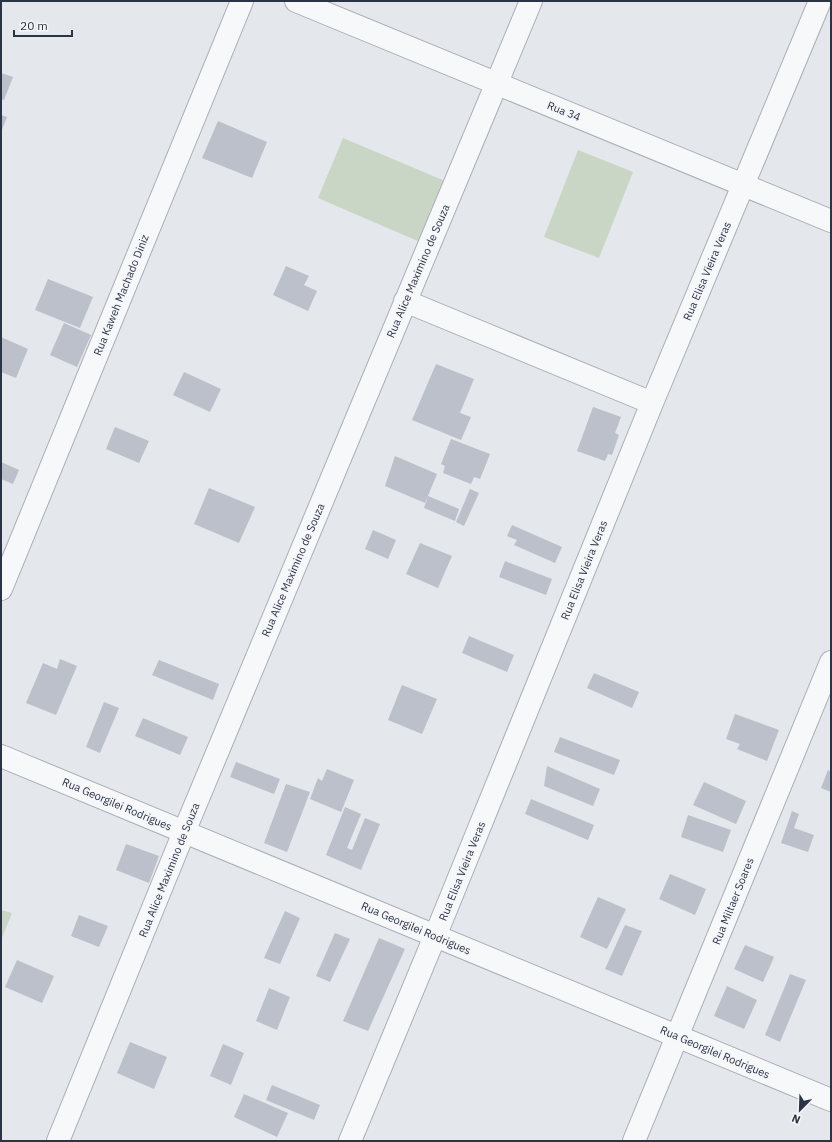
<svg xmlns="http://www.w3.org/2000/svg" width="832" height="1142" viewBox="0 0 832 1142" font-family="'IBM Plex Sans',sans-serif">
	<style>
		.green { fill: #c9d6c5 }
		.building { fill: #bbc0ca }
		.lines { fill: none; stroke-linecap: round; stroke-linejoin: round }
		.minor-casing { stroke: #a9aeb7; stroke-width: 24 }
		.minor { stroke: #f7f8fa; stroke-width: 22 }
		.labels { text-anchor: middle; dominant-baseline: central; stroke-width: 3; stroke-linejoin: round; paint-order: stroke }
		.street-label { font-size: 11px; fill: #2b3445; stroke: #f4f6f9 }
	</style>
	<rect width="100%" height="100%" fill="#e4e7ec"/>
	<!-- green -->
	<path class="green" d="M343,138L445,181L420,242L318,198Z
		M578,150L633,172L599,258L544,237Z
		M1,910L12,913L1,940Z"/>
	<!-- building -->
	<path class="building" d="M1,73L13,77L4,100L1,99Z
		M1,115L7,117L1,132Z
		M218,121L267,142L252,178L202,158Z
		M286,266L309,276L304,285L317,291L308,311L273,295Z
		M48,279L93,297L80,328L35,310Z
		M64,323L91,335L77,367L50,355Z
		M1,337L28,349L16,378L1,372Z
		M436,364L474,379L460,413L471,417L461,440L412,420Z
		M184,372L221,389L210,412L173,395Z
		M593,407L621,417L615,433L619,435L612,455L608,454L605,461L577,451Z
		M115,427L149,441L139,463L106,449Z
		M451,439L490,454L480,479L474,477L471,484L443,473L445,466L441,464Z
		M395,456L437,474L425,503L385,486Z
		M1,462L19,470L13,484L1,479Z
		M209,488L255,507L239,543L194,524Z
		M470,489L479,493L464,526L456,522Z
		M428,496L459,509L455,521L424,508Z
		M512,525L562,547L555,563L514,545L517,540L507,536Z
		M373,530L396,540L388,559L365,549Z
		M420,543L452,556L438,588L406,574Z
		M505,561L552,579L546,595L499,577Z
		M469,636L514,655L507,672L462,653Z
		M60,659L77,666L56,715L26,703L43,663L57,669Z
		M159,660L219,684L213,700L152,675Z
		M594,673L639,692L632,708L587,688Z
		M402,685L437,699L422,734L388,720Z
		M104,702L119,708L100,753L86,747Z
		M735,714L779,730L767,761L737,749L740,744L726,739Z
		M143,718L188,737L180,755L135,736Z
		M560,737L620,760L614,775L554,752Z
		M236,762L280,779L274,794L230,777Z
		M547,766L600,789L593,806L544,786Z
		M327,769L354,780L341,812L310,799L318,778L322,781Z
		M828,770L831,772V792L821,788Z
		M704,782L746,801L736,824L693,805Z
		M286,784L310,792L287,852L264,843Z
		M531,799L594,825L588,840L525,814Z
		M345,807L361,814L347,848L352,850L365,818L380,824L361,870L326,855Z
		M792,811L799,814L794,828L814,835L808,852L781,843Z
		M688,815L731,830L723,852L681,837Z
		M126,844L159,856L149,883L116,870Z
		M670,874L706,889L695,915L659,899Z
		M598,897L626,909L607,949L580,937Z
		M285,911L300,918L280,964L264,958Z
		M79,915L108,926L99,947L71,936Z
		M625,925L642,931L622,976L605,969Z
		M335,933L350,939L330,982L316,976Z
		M379,938L405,949L368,1031L343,1021Z
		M745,945L774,957L763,982L734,969Z
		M17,960L54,976L42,1003L5,987Z
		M790,974L806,980L780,1042L765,1035Z
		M727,986L757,1000L744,1029L714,1016Z
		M269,988L290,997L277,1030L256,1021Z
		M130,1042L167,1057L154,1089L117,1073Z
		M223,1044L244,1053L231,1085L210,1076Z
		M272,1085L320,1105L314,1120L266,1100Z
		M244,1094L288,1113L277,1137L234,1117Z"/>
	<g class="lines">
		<defs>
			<path id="minor" d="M296,1L831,221
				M405,301L652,403
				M1,589L242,1
				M1,756L831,1100
				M58,1141L184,832L531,1
				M350,1141L445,912L652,403L820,1
				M634,1141L831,662"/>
		</defs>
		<!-- minor casing -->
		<use href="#minor" class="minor-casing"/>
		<!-- minor -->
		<use href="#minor" class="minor"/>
	</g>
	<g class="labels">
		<!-- street labels -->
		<g class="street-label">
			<text transform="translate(564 111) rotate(22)">Rua 34</text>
			<text transform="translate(418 271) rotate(-67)">Rua Alice Maximino de Souza</text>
			<text transform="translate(707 271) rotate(-67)">Rua Elisa Vieira Veras</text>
			<text transform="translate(121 295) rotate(-68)">Rua Kaweh Machado Diniz</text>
			<text transform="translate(293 570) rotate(-67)">Rua Alice Maximino de Souza</text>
			<text transform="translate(584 570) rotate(-68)">Rua Elisa Vieira Veras</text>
			<text transform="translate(117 804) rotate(23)">Rua Georgilei Rodrigues</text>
			<text transform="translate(169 870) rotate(-68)">Rua Alice Maximino de Souza</text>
			<text transform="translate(462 871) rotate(-68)">Rua Elisa Vieira Veras</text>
			<text transform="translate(733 901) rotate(-68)">Rua Miltaer Soares</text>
			<text transform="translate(416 928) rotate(23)">Rua Georgilei Rodrigues</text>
			<text transform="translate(715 1052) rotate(23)">Rua Georgilei Rodrigues</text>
		</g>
	</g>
	<!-- border -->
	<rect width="832" height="1142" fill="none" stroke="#2b3445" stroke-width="4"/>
	<!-- north arrow -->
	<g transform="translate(800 1110) rotate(203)" stroke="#f4f6f9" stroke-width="3" paint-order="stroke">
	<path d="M0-3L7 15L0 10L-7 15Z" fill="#2b3445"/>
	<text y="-6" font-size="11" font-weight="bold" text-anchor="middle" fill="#2b3445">N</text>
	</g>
	<!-- scale -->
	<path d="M14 30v6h58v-6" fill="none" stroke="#2b3445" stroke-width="2"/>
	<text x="20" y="30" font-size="12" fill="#2b3445" stroke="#f4f6f9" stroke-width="3" paint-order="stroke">20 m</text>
</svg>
